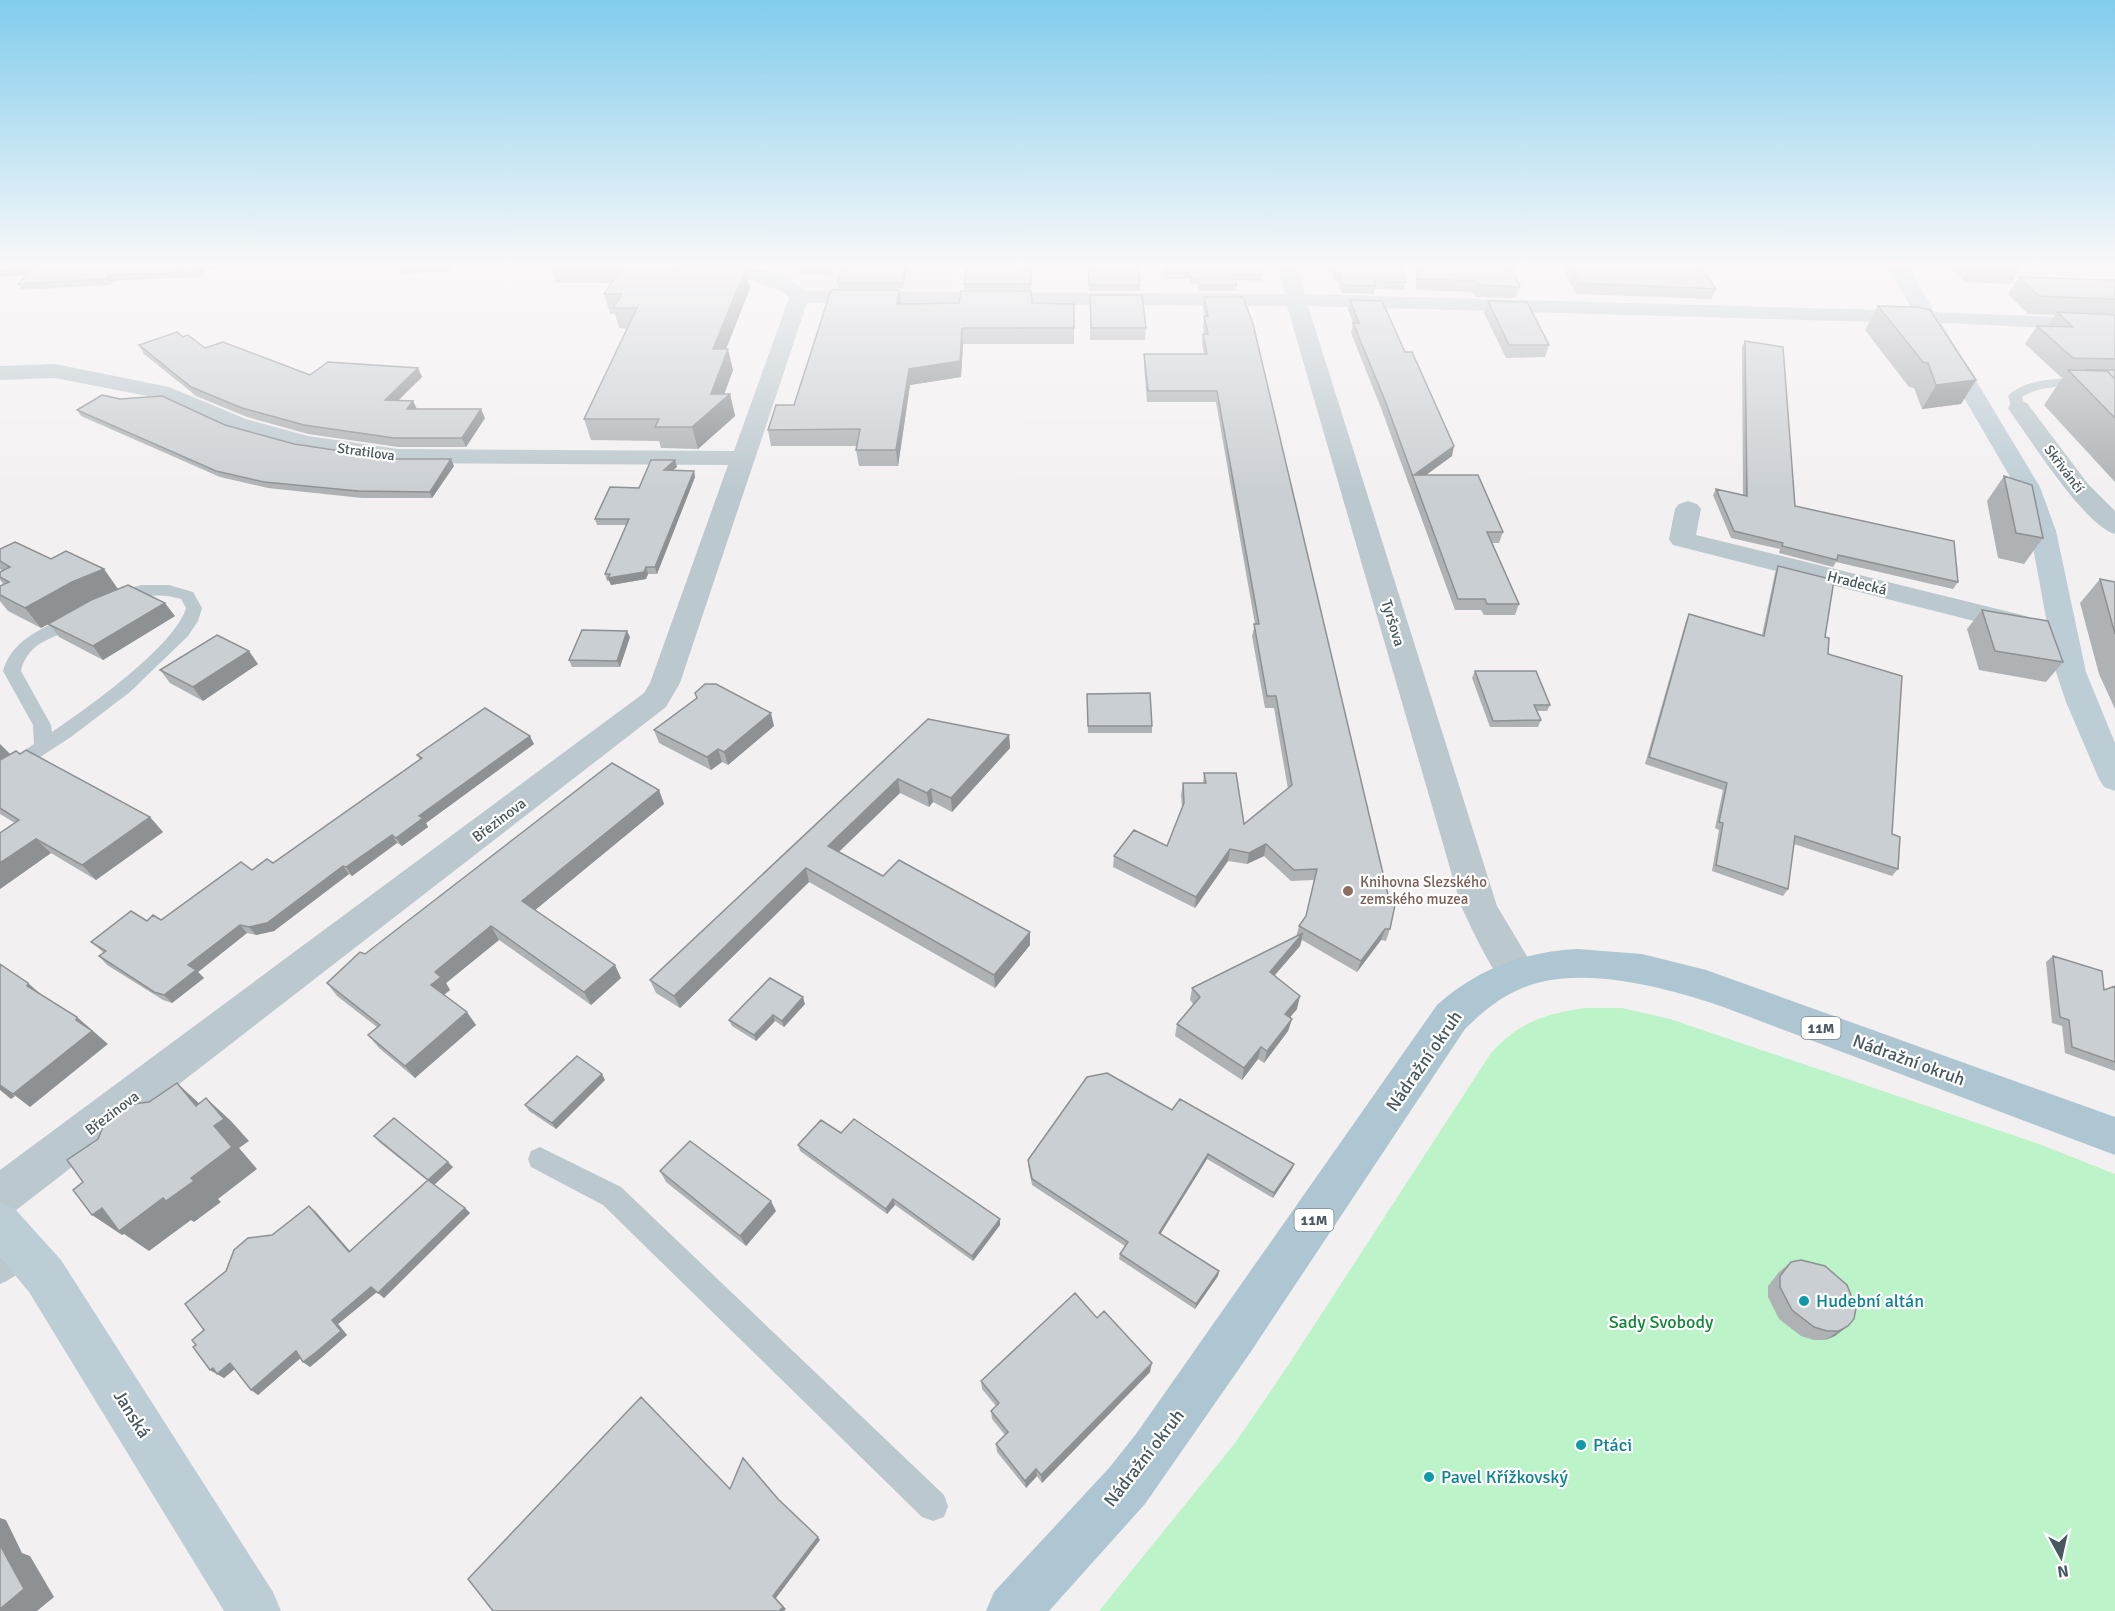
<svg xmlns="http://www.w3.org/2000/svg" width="2115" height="1611" viewBox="0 0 2115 1611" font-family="Signika,sans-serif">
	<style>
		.education { fill: #e4e1e3 }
		.green { fill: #bdf3c8 }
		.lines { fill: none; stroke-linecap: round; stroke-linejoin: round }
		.service { fill: #bbc8ce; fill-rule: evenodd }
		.minor { fill: #bbc8ce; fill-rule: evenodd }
		.tertiary { fill: #bbc8ce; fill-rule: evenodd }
		.secondary { fill: #bdcdd5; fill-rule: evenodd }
		.primary { fill: #aec6d1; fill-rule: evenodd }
		.wall { fill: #aeb2b5 }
		.shaded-wall { fill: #8d9194 }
		.building { fill: #cacfd3; stroke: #8d9194; stroke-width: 1.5 }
		.education-dot { fill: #8d6e63; stroke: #fff; stroke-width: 2 }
		.culture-dot { fill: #0f9aa8; stroke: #fff; stroke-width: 2 }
		.labels { text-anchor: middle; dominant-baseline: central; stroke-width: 4.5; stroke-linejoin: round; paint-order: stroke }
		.far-street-label { font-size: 14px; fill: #47585f; stroke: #fff }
		.shield { fill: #fff; stroke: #7e8a8f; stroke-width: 1.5 }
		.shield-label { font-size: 14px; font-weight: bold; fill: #47585f }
		.street-label { font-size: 15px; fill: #47585f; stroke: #fff }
		.education-label { font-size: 15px; fill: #785e54; stroke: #fff; text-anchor: start }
		.near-street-label { font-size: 18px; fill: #47585f; stroke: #fff }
		.near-culture-label { font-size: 18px; fill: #0d838f; stroke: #fff; text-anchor: start }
		.near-park-label { font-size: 18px; fill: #118737; stroke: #fff }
	</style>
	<rect width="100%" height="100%" fill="#f3f0f1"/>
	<!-- education -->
	<path class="education" d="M740,266H956L951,293L805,291Z"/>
	<!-- green -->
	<path class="green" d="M1585,1008H1622L1670,1019L2039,1144L2115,1174V1611H1099L1235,1443L1287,1367L1491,1053C1520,1022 1544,1014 1585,1008Z"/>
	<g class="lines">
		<!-- service -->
		<path class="service" d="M2104,379H2115V387C2086,387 2048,381 2022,397L2026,408L2019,412L2012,408L2008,396C2027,375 2078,378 2104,379Z
			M141,585H169L193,592L202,608L198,621L188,636L130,692L71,737L0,783V767L34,744L33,725L3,671C12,639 44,628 71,614L77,613L85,618C70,639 30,633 21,671L51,725L52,732C85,710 176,645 186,608L181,599C155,591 138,598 114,604L106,599L118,591Z
			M540,1147L621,1187L944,1495L948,1506L944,1517L933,1521L922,1517L603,1205L531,1167L528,1159L531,1151Z
			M23,1238L32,1242L36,1251C30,1266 15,1278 0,1284V1254Z"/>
		<!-- minor -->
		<path class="minor" d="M720,266C747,265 785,271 804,291L1285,294L1277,266H1297L1305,294L1916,311L1923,313L1926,317L1923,321L1916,323L1308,306L1497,906L1537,973L1531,984C1522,987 1513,991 1505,984C1492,973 1469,923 1461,906L1287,306L807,303L680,683L666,707L15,1211L0,1217V1170L644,693L650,683L728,465L398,463L298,448L230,429L163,399L55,378L0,380V366L55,364L169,387L246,419L308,436L398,449L734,451L789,298L783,292L723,270Z
			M2019,401L2027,403L2088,484L2115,511V534C2085,526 2031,440 2011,413L2008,408L2011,403Z
			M1688,501L1697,504L1701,509L1696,535L2022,615L2032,618L2036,624L2032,630L2022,633L1673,545L1669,539L1675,509L1679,504Z"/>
		<!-- tertiary -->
		<path class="tertiary" d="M1928,312L2115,319V331L1921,322L1918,318L1921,314Z"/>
		<!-- secondary -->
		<path class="secondary" d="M1887,266H1907L2040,487L2056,531L2086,672L2115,743V791L2104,787L2099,779L2066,702L2056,672L2030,531L2016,487Z
			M0,1203L15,1209L61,1260L273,1592L281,1611H224L29,1292L0,1257Z"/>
		<!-- primary -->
		<path class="primary" d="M1577,949L1642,954L1706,970L2115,1117V1155L1726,1008C1668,988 1579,963 1520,989C1499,998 1481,1013 1465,1029L1250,1353L1170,1468L1145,1504L1049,1611H986L994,1592L1109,1468L1136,1434L1437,1005C1477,969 1523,952 1577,949Z"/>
	</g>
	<!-- wall -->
	<path class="wall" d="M0,266H233L231,268L205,270L198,277L113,281L110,285L22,290L18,284L27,275L0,277Z
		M400,266H452V271L402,274L399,268Z
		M492,266H691V268L750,288L726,349L733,370L724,394H730L735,416L698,449L661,448L659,441L591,440L584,419L627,329L619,328L615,314H610L604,294L611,283H556L551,268H493Z
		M798,266H834L831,274H798L797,268Z
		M842,266H907L903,289H838L837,283Z
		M1031,266V290H964V284Z
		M1088,266L1140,285V291H1089Z
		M1163,266H1259L1262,275L1261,281L1235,280L1237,285L1236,291H1199L1198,285L1190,283L1189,279H1165Z
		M1327,266H1402L1406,282L1404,290L1375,289L1374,294L1342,293L1337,281H1334L1332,274L1329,273Z
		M1416,266H1511L1520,287L1516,298L1476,297L1473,292L1416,290Z
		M1562,266H1700L1716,289L1711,299L1576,294Z
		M1949,266H2022L2011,284L1965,282Z
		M2019,277L2115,280V482L2044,405L2063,377H2061L2025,344L2037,326H2048L2055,315L2028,314L2008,294Z
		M899,290L901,304L1032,303L1074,328V344H963L961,377L910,385L898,466H859L856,450L857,446H771L768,430L794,405Z
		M1090,295L1146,328L1145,340H1090Z
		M1204,297L1390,929L1386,941L1381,940L1357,972L1302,940L1300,946L1275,975L1297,1009L1290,1017L1292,1019L1288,1031L1264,1063L1258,1059L1242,1080L1175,1036L1177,1024L1193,1004L1190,1000L1192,988L1296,937L1299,926L1306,917L1314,880L1291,881L1264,856L1247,864L1228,861L1195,908L1113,867L1114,856L1167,846L1182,808L1181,795L1183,783H1203L1204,773L1244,824L1288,789L1274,708H1265L1252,636L1255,624L1216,402H1147L1144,365V354H1204L1202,344L1203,334H1204L1203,327L1204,316H1205L1203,308Z
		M1350,300L1405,352L1452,456L1426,475L1503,532L1499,543H1492L1519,604L1515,615H1484L1481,610H1455L1381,408L1351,333L1353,323L1348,309Z
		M1488,301L1549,345L1545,357L1506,358L1484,313Z
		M1878,306L1976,380L1961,404L1922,409L1914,388L1909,387L1865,330Z
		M183,337L205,348L310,375L418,368L422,377L398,401H413L416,409L485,418L466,447H398L308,434L247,417L196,396L144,354L139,345Z
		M1745,341L1795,506L1958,582L1953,589L1836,562L1833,567L1779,553L1780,549L1731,538L1713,495L1716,489L1743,495L1742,347Z
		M77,410L225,425L294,444L395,459L454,466L432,498H362L268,488L220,477L81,416Z
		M675,460L677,467L673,470L694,471L695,477L657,574H648L646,579L611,585L609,581H607L605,574L626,525H597L595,519Z
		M2004,476L2043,538L2024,564L1998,558L1987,501Z
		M0,549L51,559L118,589L175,616L103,660L59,637L49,624L41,628L8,611L0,601V586L4,585L0,580V572L2,571L0,569Z
		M1778,566L1825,637L1828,654L1892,834L1898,869L1892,876L1794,844L1788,889L1783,896L1712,871L1719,830L1715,828L1723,790L1645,764L1686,621L1689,614L1762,635L1775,573Z
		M2100,579L2115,582V709L2099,674L2080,603Z
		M1982,610L2063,662L2046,682L1979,670L1967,629Z
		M630,637L620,667H572L569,660Z
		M258,664L203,701L170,683L160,670Z
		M1475,671L1550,705L1547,711H1537L1541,720L1538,727H1490L1472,678Z
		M1087,700L1152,726V733H1088Z
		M928,719L1009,735L1010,748L952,812L933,802L929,807L900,793L839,852L883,876L1030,945L995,988L809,882L680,1008L656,993L650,980Z
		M774,726L728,765L722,762L711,770L659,743L654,730Z
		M0,744L10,754L163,832L96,880L51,853L0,889V833L15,823L0,814Z
		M534,744L426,823L428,827L402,846L397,843L352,876L349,874L274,931L256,935L247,933L198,972L204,978L172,1003L163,1000L107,965L99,956L104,953L91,942L147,921L161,920L252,870L273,863L420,760L417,755Z
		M659,790L664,804L535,910L621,978L591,1005L499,940L446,983L450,990L444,995L476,1025L415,1078L379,1048L368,1035L377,1027L337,996L327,983L365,954Z
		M2053,956L2104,990L2115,986V1071L2065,1053L2062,1026L2052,1023L2046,962Z
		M805,1004L784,1027L775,1021L756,1041L732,1026L729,1020Z
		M605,1080L556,1129L529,1111L525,1105Z
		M1172,1110L1294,1164L1292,1169L1273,1198L1207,1159L1160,1234L1219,1271L1218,1276L1195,1309L1119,1259L1120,1254L1125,1246L1032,1185L1028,1165V1160Z
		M841,1133L1000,1219V1225L973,1261L895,1205L887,1214L800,1151L798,1145Z
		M374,1136L453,1167L434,1185L465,1208L470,1213L384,1298L377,1292L338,1324L347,1335L322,1357L310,1367L303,1362L300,1358L258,1395L235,1369L224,1378L210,1370L196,1345L204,1330L272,1235L315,1211L350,1251L428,1181L379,1142Z
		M660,1171L776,1211L746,1246L666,1182Z
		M1791,1262L1856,1308L1835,1336L1825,1340H1814L1801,1336L1779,1319L1768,1297V1286L1779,1272Z
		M1097,1318L1150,1372L1042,1483L1037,1476L1026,1488L997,1452L996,1444L1005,1435L992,1419L991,1411L996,1406L982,1389L981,1381Z"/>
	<!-- shaded-wall -->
	<path class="shaded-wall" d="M200,266H203L205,270L198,277L195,272Z
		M678,266H691V268L677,267Z
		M831,266H834L831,274L830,268Z
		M905,266H907L903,289V283Z
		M746,268L750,288L718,370L713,349Z
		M109,275L113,281L110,285L106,279Z
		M899,290L901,306L897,304Z
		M962,328L963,344L961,377L910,385L898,466L896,450L909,369Z
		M728,349L733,370L721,403L730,394L735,416L698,449L692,427L711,394Z
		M418,368L422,377L389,409L385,400Z
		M1976,380L1961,404L1922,409L1936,385Z
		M413,401L417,409H407Z
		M481,409L485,418L466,447L462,438Z
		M1454,446L1452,456L1415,483L1414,475Z
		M451,459L454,466L432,498L430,492Z
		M675,460L677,467L665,477L664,470Z
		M694,471L695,477L657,574L655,567Z
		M646,567L648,574L646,579L611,585L608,578Z
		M104,569L118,589L87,602L41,628L25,608L72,582Z
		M165,603L175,616L103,660L93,646Z
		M627,631L630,637L620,667L617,661Z
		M249,651L258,664L203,701L193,687Z
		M771,713L774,726L728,765L724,752Z
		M1009,735L1010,748L952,812L951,798Z
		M530,736L534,744L426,823L428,827L402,846L396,838L419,816Z
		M0,744L12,756L0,765Z
		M718,749L722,762L711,770L707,757Z
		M898,779L900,793L831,859L828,846Z
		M931,789L933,802L929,807L927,793Z
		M659,790L664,804L529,915L522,901Z
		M150,817L163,832L96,880L82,865Z
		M392,835L397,843L352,876L346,867Z
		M36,839L51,853L0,889V863Z
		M1266,844L1264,856L1247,864L1249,853Z
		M1230,849L1228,861L1195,908L1196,897Z
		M343,866L349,874L274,931L256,935L249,927Z
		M806,868L809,882L680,1008L674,996Z
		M240,925L247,933L198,972L204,978L172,1003L164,995L188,965Z
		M491,926L499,940L446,983L450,990L440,998L431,985L435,972Z
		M1385,929L1381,940L1357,972L1361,961Z
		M1030,932V945L995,988L994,975Z
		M1303,933L1300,946L1267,984L1270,972Z
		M615,965L621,978L591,1005L584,992Z
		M28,983L44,997L27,986Z
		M1300,996L1297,1009L1282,1027L1285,1014Z
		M803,997L805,1004L784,1027L782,1021Z
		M467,1012L476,1025L415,1078L405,1066Z
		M773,1015L775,1021L756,1041L754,1035Z
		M77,1017L108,1044L30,1107L13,1094L76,1020Z
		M1292,1019L1288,1031L1264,1063L1267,1051Z
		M1261,1047L1258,1059L1242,1080L1244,1068Z
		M602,1074L605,1080L556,1129L552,1123Z
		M177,1083L202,1106L206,1098L231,1121L249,1141L239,1148L257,1169L218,1199L221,1202L194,1222L191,1220L149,1251L124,1234L122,1235L92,1215L102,1208L191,1178L196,1106Z
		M0,1085L15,1096L11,1099L0,1090Z
		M1208,1154L1207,1159L1158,1238L1159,1233Z
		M448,1162L453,1167L433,1186L428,1180Z
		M1294,1164L1292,1169L1273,1198L1274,1193Z
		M893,1199L895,1205L887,1214L886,1209Z
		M771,1201L776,1211L746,1246L740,1236Z
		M309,1206L315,1211L355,1257L349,1252Z
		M465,1208L470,1213L384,1298L378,1293Z
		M1000,1219V1225L973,1261L972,1256Z
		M1219,1271L1218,1276L1195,1309L1196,1304Z
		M371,1287L377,1292L338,1324L347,1335L322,1357L310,1367L303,1362L332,1320Z
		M1848,1326L1835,1336L1825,1340L1839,1331Z
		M296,1351L303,1356L258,1395L251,1390Z
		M230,1363L237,1367L224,1378L210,1370L213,1368Z
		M1152,1363L1150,1372L1042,1483L1041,1475Z
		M1036,1469L1037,1476L1026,1488L1025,1481Z
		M0,1518L6,1520L22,1553L30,1556L54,1597L37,1611H0Z
		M818,1537L820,1540L776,1598L786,1609L784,1611H779L773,1596Z"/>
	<!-- building -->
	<path class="building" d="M0,266H200L195,272L109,275L106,279L18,284L33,268L0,271Z
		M400,266H439L399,268Z
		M622,266H678L677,267L746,268L713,349H728L711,394H730L692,427H655L659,419H584L637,308H613L622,294H604Z
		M798,266H831L830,268H797Z
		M842,266H905L903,283H837Z
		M967,266H1031V284H964Z
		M1088,266H1138L1140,285H1089Z
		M1164,266H1259L1262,275L1233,274L1237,285H1200L1199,279L1190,277V273H1166Z
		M1333,266H1402L1406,282L1373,281L1375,286L1343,285L1339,273H1335Z
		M1418,266H1511L1520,287L1479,285L1476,281L1418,279Z
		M1570,266H1700L1716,289L1579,283Z
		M2019,277L2115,280V299L2039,296Z
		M831,290H899L897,304L959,303L961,291H1031L1032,303L1074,304V328H962L960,361L909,369L896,450H856L860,429L768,430L776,405H794Z
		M1090,295H1142L1146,328H1091Z
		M1204,297H1243L1253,324L1390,903L1395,905L1390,929H1385L1361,961L1299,926L1306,916L1317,869L1294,870L1266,844L1249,853L1230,849L1196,897L1114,856L1134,830L1167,846L1184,803L1183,783H1206L1204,773H1236L1244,824L1292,785L1276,696H1267L1254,624H1259L1217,391H1148L1144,354H1207L1203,334H1208L1204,316H1208Z
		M1350,300L1382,301L1405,352H1412L1454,446L1414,475H1478L1503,532H1487L1519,604H1487L1485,599H1458L1384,398L1353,323H1359Z
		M1488,301L1527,302L1549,345H1509Z
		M1878,306L1918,307L1930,310L1976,380L1936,385L1928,363L1923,362Z
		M2057,312L2115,315V359L2073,358L2037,326L2073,327Z
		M177,332L183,337L188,335L205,348L223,342L310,375L328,362L418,368L385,400L413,401L407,409H481L462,438H394L304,425L242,408L191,387L139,345Z
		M1745,341L1783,347L1795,506L1954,541L1958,582L1838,555L1837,560L1782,546L1783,543L1734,531L1716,489L1747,496Z
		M2068,370L2107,371L2115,379V418Z
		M2086,370H2115V379L2107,371Z
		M102,395L120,399L162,396L225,425L294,444L395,459H451L430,492L358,491L264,482L216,471L77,410Z
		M651,460H675L664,470L694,471L655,567H646L644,572L608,578L610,574H605L629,519H595L610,487L639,488Z
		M2004,476L2032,485L2043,538L2016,533Z
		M15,542L51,559L66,551L104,569L72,582L25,608L0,595V586L9,582L0,577V572L10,567L0,561V549Z
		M1778,566L1834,580L1825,637L1829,638L1828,654L1902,676L1892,834L1900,837L1898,869L1795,836L1788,889L1716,865L1723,823L1719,822L1727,783L1649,757L1689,614L1764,636Z
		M2100,579L2115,582V634Z
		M128,585L165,603L93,646L48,624L91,600Z
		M1982,610L2048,621L2063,662L1995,651Z
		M582,630L627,631L617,661L569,660Z
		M217,635L249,651L193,687L160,670Z
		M1475,671H1536L1550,705H1534L1541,720L1493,721Z
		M705,684H716L771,713L724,752L718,749L707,757L654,730L697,698L695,693Z
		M1150,693L1152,726H1088L1087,694Z
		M485,708L530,736L419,816L423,818L396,838L392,835L346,867L343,866L267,923L249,927L240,925L188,965L196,970L164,995L154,992L99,956L106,951L91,942L131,911L147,921L153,915L161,920L241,862L252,870L267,859L273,863L422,758L417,755Z
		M928,719L1009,735L951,798L931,789L927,793L898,779L828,846L883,876L899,860L1030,932L994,975L806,868L674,996L650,980Z
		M26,750L150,817L82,865L36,839L0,863V833L19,820L0,808V760L16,751L20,754Z
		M612,763L659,790L522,901L615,965L584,992L491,926L435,972L441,977L431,985L467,1012L405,1066L368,1035L380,1025L327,983L360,952L365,954Z
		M1303,933L1270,972L1300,996L1285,1014L1292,1019L1267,1051L1261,1047L1244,1068L1177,1024L1200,997L1192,988Z
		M2053,956L2102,971L2104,990L2115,986V1062L2072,1047L2069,1020L2060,1017Z
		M0,964L28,983L27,986L77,1017L76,1020L92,1031L13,1094L0,1085Z
		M770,978L803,997L782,1021L773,1015L754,1035L729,1020Z
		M577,1056L602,1074L552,1123L525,1105Z
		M1107,1073L1172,1110L1180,1099L1294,1164L1274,1193L1208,1154L1159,1233L1219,1271L1196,1304L1120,1254L1128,1242L1032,1179L1028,1160L1087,1077Z
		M177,1083L196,1106L206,1098L224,1119L214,1126L232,1147L191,1178L194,1181L166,1201L163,1198L119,1231L102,1208L92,1215L73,1190L83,1182L67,1160L98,1139L107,1117L125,1105L149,1102Z
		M394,1118L448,1162L428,1180L374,1136Z
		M854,1119L1000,1219L972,1256L893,1199L886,1209L798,1145L821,1120L841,1133Z
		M690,1141L771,1201L740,1236L660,1171Z
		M428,1180L465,1208L378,1293L371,1287L332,1320L341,1331L315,1353L303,1362L296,1351L251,1390L230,1363L217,1374L213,1368L210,1370L193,1347L196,1345L192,1340L204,1330L185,1304L226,1271L234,1250L248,1238L272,1235L309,1206L349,1252Z
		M1801,1260L1825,1266L1847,1285L1856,1308L1854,1319L1848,1326L1839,1331H1827L1814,1327L1792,1310L1780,1287V1276L1791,1262Z
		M1075,1293L1097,1318L1104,1311L1152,1363L1041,1475L1036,1469L1025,1481L996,1444L1008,1432L991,1411L999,1403L981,1381Z
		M641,1397L730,1489L743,1458L778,1499L818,1537L773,1596L783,1607L779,1611H493L468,1579Z
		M0,1547H1L24,1589L0,1609Z"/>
	<!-- sky -->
	<linearGradient id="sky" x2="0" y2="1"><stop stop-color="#81ccec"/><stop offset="0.54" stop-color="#faf8f9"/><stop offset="1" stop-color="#faf8f9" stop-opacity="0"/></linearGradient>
	<rect width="2115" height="491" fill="url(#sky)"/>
	<!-- markers -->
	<circle class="education-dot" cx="1348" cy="891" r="6"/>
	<g class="culture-dot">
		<circle cx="1804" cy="1301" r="6"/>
		<circle cx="1581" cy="1445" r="6"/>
		<circle cx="1429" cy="1477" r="6"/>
	</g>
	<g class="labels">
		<!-- far-street labels -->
		<g class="far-street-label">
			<text transform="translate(366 452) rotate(8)">Stratilova</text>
			<text transform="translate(2064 469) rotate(53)">Skřivánčí</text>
		</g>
		<!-- shield labels -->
		<g class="shield">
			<rect x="1801.5" y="1017" width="39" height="22" rx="4.5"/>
			<rect x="1294.5" y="1209" width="39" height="22" rx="4.5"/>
		</g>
		<g class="shield-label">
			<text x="1821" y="1028">11M</text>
			<text x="1314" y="1220">11M</text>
		</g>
		<!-- street labels -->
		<g class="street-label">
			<text transform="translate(1857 583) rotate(14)">Hradecká</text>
			<text transform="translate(1393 623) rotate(73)">Tyršova</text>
			<text transform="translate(499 820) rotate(-37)">Březinova</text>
			<text transform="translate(112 1113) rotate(-37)">Březinova</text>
		</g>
		<!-- education labels -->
		<g class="education-label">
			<text x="1360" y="882">Knihovna Slezského<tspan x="1360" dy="17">zemského muzea</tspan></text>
		</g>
		<!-- near-street labels -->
		<g class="near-street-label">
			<text transform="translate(1909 1060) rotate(20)">Nádražní okruh</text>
			<text transform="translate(1424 1061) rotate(-55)">Nádražní okruh</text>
			<text transform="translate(132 1414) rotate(58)">Janská</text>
			<text transform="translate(1144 1458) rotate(-52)">Nádražní okruh</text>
		</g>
		<!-- near-culture labels -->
		<g class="near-culture-label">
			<text x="1816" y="1301">Hudební altán</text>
			<text x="1593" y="1445">Ptáci</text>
			<text x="1441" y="1477">Pavel Křížkovský</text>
		</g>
		<!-- near-park labels -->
		<g class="near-park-label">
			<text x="1661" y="1322">Sady Svobody</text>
		</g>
	</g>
	<!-- north arrow -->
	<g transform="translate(2061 1557) rotate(172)" stroke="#ffffff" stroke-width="4.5" paint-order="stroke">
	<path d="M0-4.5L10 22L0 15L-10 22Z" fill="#47585f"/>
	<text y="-9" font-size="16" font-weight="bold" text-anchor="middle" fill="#47585f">N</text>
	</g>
</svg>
